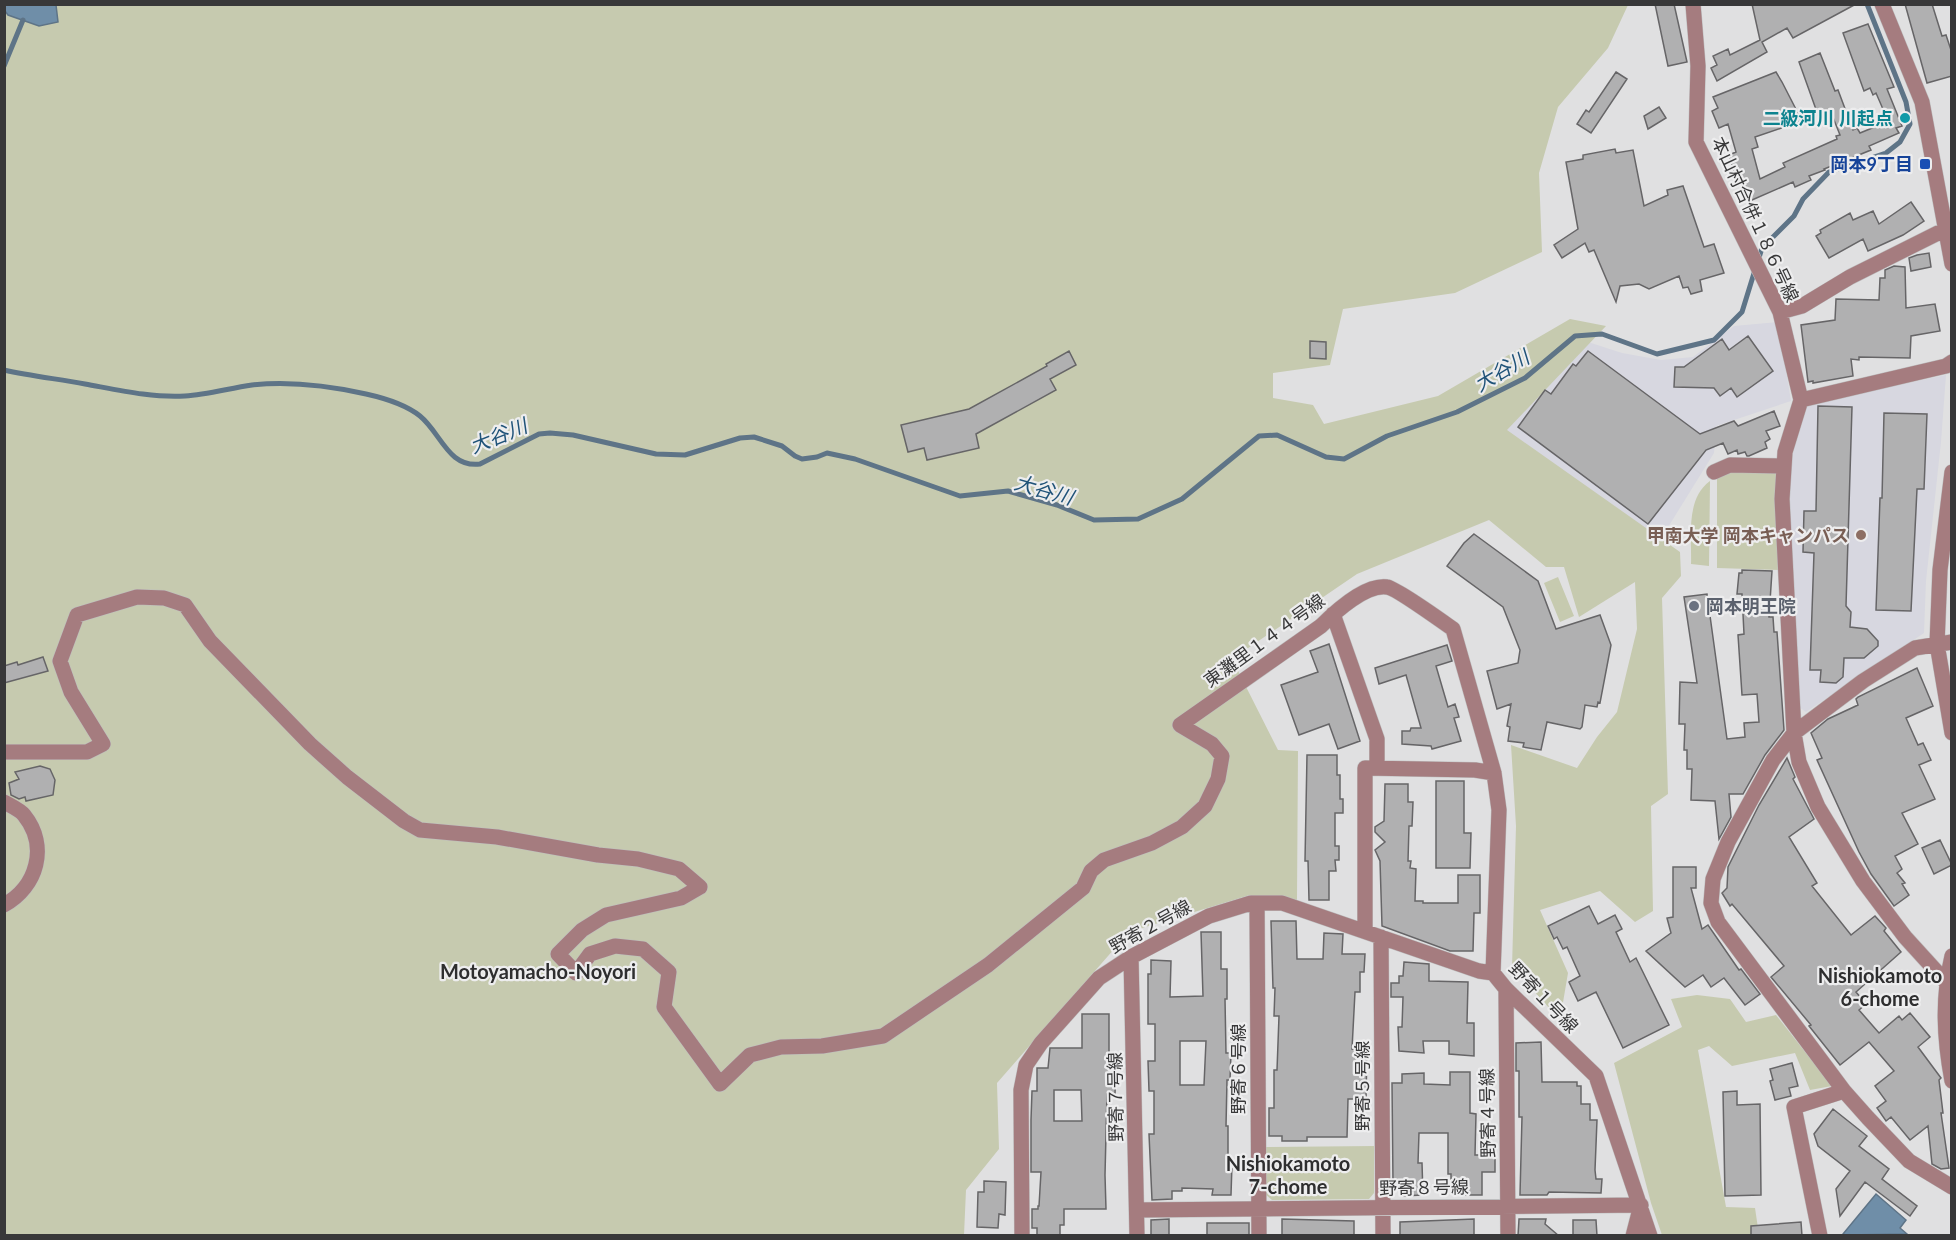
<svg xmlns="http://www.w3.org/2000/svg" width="1956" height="1240" viewBox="0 0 1956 1240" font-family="Lato,'Noto Sans JP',sans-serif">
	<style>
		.built { fill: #d7d7e0 }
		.green { fill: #c6caaf }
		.water { fill: #6f8ea8; stroke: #5e7487; stroke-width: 1.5 }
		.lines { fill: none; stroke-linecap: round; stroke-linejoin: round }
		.stream { stroke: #5e7487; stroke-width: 5 }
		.building { fill: #b0b0b1; stroke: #666567; stroke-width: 1.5; fill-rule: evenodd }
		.minor-casing { stroke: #bebebf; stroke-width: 16 }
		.minor { stroke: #a57c7f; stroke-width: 15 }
		.culture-dot { fill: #0f9aa8; stroke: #ededee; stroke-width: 2 }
		.transit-dot { fill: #1a4fb4; stroke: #ededee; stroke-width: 2 }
		.education-dot { fill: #8d6e63; stroke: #ededee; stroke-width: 2 }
		.worship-dot { fill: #6b7280; stroke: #ededee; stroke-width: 2 }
		.labels { text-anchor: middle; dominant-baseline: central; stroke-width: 4.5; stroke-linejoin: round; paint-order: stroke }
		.culture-label { font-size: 18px; font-weight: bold; fill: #0d838f; stroke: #ededee; text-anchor: end }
		.transit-label { font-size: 18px; font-weight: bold; fill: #164399; stroke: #ededee; text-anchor: end }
		.street-label { font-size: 18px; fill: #383839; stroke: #ededee }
		.education-label { font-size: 18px; font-weight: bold; fill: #785e54; stroke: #ededee; text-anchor: end }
		.worship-label { font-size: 18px; font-weight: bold; fill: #5b616d; stroke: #ededee; text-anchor: start }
		.water-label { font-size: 20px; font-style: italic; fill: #205379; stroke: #ededee }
		.neighbourhood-label { font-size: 20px; font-weight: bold; fill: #2e2e2f; stroke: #ededee }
	</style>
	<rect width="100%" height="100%" fill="#e0e0e1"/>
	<!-- built -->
	<path class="built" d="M1778,322L1791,401L1716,426L1714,453L1670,524L1628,584L1482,424L1585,341L1622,353L1661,360L1693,357L1734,326Z
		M1946,375L1941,442L1926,581L1924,633L1806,712L1799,707L1788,489L1795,440L1801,427L1807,404Z"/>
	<!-- green -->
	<path class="green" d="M5,5H1628L1608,48L1558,107L1539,173L1542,252L1455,293L1343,309L1330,365L1273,373V398L1313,405L1324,424L1438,396L1570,319L1606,326L1507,430L1680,552L1681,576L1662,598L1668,794L1651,806L1653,911L1635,922L1600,891L1540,910L1568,973L1560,1020L1512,967L1516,826L1511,745L1577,768L1597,737L1617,712L1637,629L1635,582L1579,617L1564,567H1546L1489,520L1357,574L1232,659L1278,750L1298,751L1297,900L1281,896L1250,895L1129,932L997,1083L999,1149L966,1190L964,1235L5,1236Z
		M1733,469L1778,471L1780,570L1717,568V476Z
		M1710,481L1709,566L1691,564C1692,538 1685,499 1710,481Z
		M1558,577L1574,616L1560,622L1544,583Z
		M1697,995L1730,999L1746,1022L1776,1015L1832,1086L1810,1090L1795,1053L1732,1066L1709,1046L1698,1050L1726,1207L1755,1208L1759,1235H1662L1651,1203L1614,1063L1682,1027L1671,999Z
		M1374,1146V1193L1369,1199L1272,1200L1265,1194L1266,1147Z"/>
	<!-- water -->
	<path class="water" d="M4,5H56L58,22L39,26L8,15L5,11Z
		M1876,1194L1906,1220L1900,1228L1907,1234L1845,1235L1843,1234Z"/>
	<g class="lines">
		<!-- stream -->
		<path class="stream" d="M4,66L23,20
			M1758,261L1762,248L1794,216L1803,199L1829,172L1886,153L1900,142L1910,124L1906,102L1867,4
			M4,370C31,376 58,379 85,384C118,390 152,398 185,396C207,395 230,388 252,385C289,381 330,386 366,394C384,398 405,404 420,416C441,433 448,468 480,464L539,434L550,433L573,435L656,454L685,455L740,438L754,437L782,446L795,456L802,459L817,457L827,453L855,459L960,496L1008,491L1057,505L1094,520L1138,519L1182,499L1259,436L1277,435L1326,457L1344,459L1387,436L1457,412L1525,378L1575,336L1602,334L1657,354L1714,340L1742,312L1755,270"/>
	</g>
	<!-- building -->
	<path class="building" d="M1655,4H1674L1687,62L1668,66Z
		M1752,4H1856L1793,38L1787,28L1762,42L1767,52L1717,81L1711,68L1717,65L1713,56L1728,49L1730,55L1760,40Z
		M1905,4H1932L1942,36L1946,35L1952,53V76L1927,83Z
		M1868,24L1894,87L1887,89L1902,126L1896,128L1899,133L1869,146L1871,150L1824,169L1825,170L1809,176L1811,180L1795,187L1793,182L1752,200L1740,174L1735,175L1729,155L1736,152L1728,124L1719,128L1712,111L1718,108L1713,97L1776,72L1782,82L1802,121L1755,137L1758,147L1752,149L1760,179L1785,167L1783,163L1837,139L1836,136L1840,135L1830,110L1818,115L1799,62L1820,53L1835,91L1838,90L1853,130L1857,128L1860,133L1877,126L1875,121L1886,116L1876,93L1873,95L1870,88L1864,91L1843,33Z
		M1616,72L1627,79L1591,133L1577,124L1586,110L1589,112Z
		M1659,107L1666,118L1648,129L1644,116Z
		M1615,149L1616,153L1633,150L1644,206L1668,195L1667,190L1683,186L1704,247L1714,244L1724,273L1700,280L1702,291L1691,294L1688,287L1683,288L1679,276L1649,289L1639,284L1620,286L1616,302L1594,250L1589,252L1585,243L1562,258L1554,245L1578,229L1566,162L1583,159V155Z
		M1911,202L1924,221L1903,235L1868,251L1863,239L1829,258L1816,236L1821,233L1820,230L1850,213L1853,220L1873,211L1879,224Z
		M1929,253L1931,267L1911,271L1909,258L1917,255Z
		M1894,266L1905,267L1906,308L1935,304L1940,331L1911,336L1910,358L1859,357V360L1851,359L1853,376L1813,383V381L1808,382L1801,325L1835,320L1836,299L1879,300L1880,278H1885V270Z
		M1748,336L1773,371L1737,397L1731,388L1720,396L1714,388L1674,387L1675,367H1684L1722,339L1729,350Z
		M1310,341L1326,342V359L1310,358Z
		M1069,351L1076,365L1050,379L1056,390L976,434L979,448L927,460L924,448L908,452L901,425L969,409L1047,366L1046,364Z
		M1588,351L1700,434L1734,421L1738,426L1774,411L1780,426L1766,431L1770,439L1765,442L1767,448L1749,456H1747L1745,452L1738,454L1737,450L1728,454L1723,443L1706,450L1648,524L1518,427L1545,390L1551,394L1573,364L1576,366Z
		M1818,406L1852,407L1846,606L1851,612L1850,627L1867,629L1878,641V646L1864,658H1844L1843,677L1836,683L1820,682L1821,670H1810L1814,553L1803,552L1804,511H1816Z
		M1884,413L1927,414L1924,489H1917L1911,611L1876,610L1880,498H1882Z
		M1474,534L1538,581L1556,629L1600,615L1611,645L1600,703L1598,702L1597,707L1585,705L1582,727L1580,729L1547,722L1541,750L1523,747L1524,743L1508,741L1510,727L1507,726L1511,704L1497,709L1487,671L1518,663L1520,650L1503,607L1447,566L1464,543Z
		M1742,570L1772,571L1769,617H1773L1774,632H1777L1784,730L1765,755L1743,794H1729L1731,817L1719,839L1715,801L1691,800L1692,769H1687V750H1684L1685,724H1679L1680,682L1697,683L1684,597L1707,594L1727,739L1745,737L1744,723L1759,722L1757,694L1742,695L1738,635L1744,634L1742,594H1737L1739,573H1742Z
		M1329,644L1360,741L1338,749L1329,724L1299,735L1281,685L1318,672L1310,651Z
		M1447,645L1452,661L1436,666L1448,707L1455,704L1459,717L1454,718L1461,741L1432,749L1431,746L1402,744V731H1410L1411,728H1421L1406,675L1379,684L1375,668Z
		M43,657L48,671L4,683V666L17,662L18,665Z
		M1917,668L1933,706L1906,718L1918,745L1923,743L1931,760L1919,765L1935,799L1902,813L1918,844L1895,856L1902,869L1897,873L1905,883L1902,884L1909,895L1894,906L1871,874L1859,852L1817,760L1822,758L1811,733L1828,719L1858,705L1856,699L1858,697Z
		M1307,755H1337V775H1340V799H1343V813H1335V846H1339V860H1335L1336,871H1329V900H1309L1308,861H1305Z
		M1787,758L1795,777L1793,779L1814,819L1789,837L1817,883L1812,886L1851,935L1875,916L1886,928L1884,931L1901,952L1856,992L1866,1004L1859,1010L1879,1033L1899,1016L1902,1020L1910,1013L1930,1037L1918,1047L1941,1078L1939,1080L1943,1113H1941L1949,1168L1941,1169L1932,1164L1928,1126L1910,1140L1891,1117L1886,1121L1877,1108L1886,1101L1875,1086L1894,1071L1869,1042L1840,1065L1809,1026L1811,1025L1771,977L1784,966L1732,904L1730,906L1722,893L1727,888L1728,867L1759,805Z
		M40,766L50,769L55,780L53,795L26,801L25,797L19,799L11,795L9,783L19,779L15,772Z
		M1436,781H1464V833H1471L1470,868H1436Z
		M1385,784H1408V802H1413L1412,826H1409L1408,861H1411L1410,868L1416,869L1415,901H1423V903H1458V875H1480V913H1474L1473,951H1450L1382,926L1380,861L1375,850L1385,842L1375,832V827L1384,821Z
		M1940,840L1952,865L1934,874L1922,848Z
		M1673,867H1696V888H1691L1702,929L1708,925L1739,970L1741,969L1760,994L1745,1005L1724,978L1711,987L1703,975L1685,987L1646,951L1671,933L1667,918L1673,917Z
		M1589,906L1598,924L1615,915L1622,929L1616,932L1630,962L1636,958L1669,1025L1623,1048L1596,992L1578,1001L1569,982L1580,976L1567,947L1563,949L1557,937L1554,939L1548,926Z
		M1271,921H1296L1297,959H1323L1324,933L1343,934L1342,954H1365L1364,972H1360V992H1355L1352,1049L1367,1050L1366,1099H1348L1347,1137H1307V1141H1282V1136H1269V1108H1274V1070H1277L1279,1016H1274L1275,988H1273Z
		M1201,932H1221V969H1227V999H1225L1226,1053H1231L1230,1080H1227L1226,1126H1228V1164H1232L1231,1195H1212L1213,1189L1182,1188V1191H1172V1199L1152,1200L1149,1134H1154V1091H1149L1148,1061H1155V1024H1148V974H1151V960L1171,961L1170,997L1203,996ZM1180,1041H1206L1204,1085H1180Z
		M1404,962L1429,964V981L1468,982L1467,1023H1474V1056L1449,1054V1041H1423L1424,1053L1399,1051L1398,1027H1402L1403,997H1391V983H1399V976H1403Z
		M1082,1014H1109V1063H1116L1115,1094H1107L1105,1175L1106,1209H1064V1225H1060V1236H1037V1228H1032V1209H1038V1206H1039L1041,1172H1031V1120L1032,1091H1037V1068H1048L1050,1048H1082ZM1054,1090H1081L1082,1121H1054Z
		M1541,1042L1542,1082H1577V1086H1581V1104H1590V1120H1597L1595,1170L1596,1179H1602L1601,1193L1549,1192L1547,1195H1520L1522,1117H1519V1071H1516V1043Z
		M1792,1063L1798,1086L1789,1088L1791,1096L1775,1100L1770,1081L1773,1080L1770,1069Z
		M1450,1072H1470V1113L1476,1114L1475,1155H1495V1172H1482V1195H1456V1179H1451V1174H1448V1133H1419L1418,1163H1422L1423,1195L1400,1196V1182L1393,1183L1392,1083H1402V1074L1424,1073V1084L1450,1085Z
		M1737,1091V1105L1760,1104L1761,1195L1725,1196L1723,1092Z
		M1833,1109L1867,1136L1859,1146L1889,1169L1882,1179L1917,1206L1910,1216L1865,1182L1840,1216L1836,1189L1850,1171L1818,1146L1814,1134Z
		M984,1181L1006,1182L1005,1215L999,1214L998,1228L977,1227L978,1192H984Z
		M1169,1219V1236H1151V1220Z
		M1282,1219L1354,1221V1236H1282Z
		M1474,1219V1236H1400V1222Z
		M1519,1219H1546L1545,1224L1559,1236H1518Z
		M1573,1220H1596L1597,1236H1573Z
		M1801,1222L1802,1236H1751V1226Z
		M1207,1223H1249V1236H1207Z"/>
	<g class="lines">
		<defs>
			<path id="minor" d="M1693,4L1698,66L1696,142L1780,312L1801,400L1785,452L1782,499L1794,733L1799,762L1818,807L1863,881L1905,937L1946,982L1952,985
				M1882,4L1922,102L1952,264
				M1780,312L1802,306L1850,277L1952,226
				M1801,400L1946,366L1952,362
				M1714,472L1730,465L1784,466
				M1952,472L1940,570L1937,644L1952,733
				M1333,614L1377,739V768
				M1952,642L1915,648L1863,681L1794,733L1773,760L1728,842L1713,879L1711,903L1718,922L1844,1091L1868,1118L1909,1161L1952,1187
				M4,752H87L103,744L71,692L60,661L77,615L137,597L164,598L185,605L210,641L310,744L347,777L404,821L420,830L497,837L598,855L638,859L679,869L700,887L681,898L606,915L582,930L558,954L576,973L590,954L615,946L643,949L669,972L664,1007L720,1084L750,1055L781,1047L822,1046L883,1036L988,965L1083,888L1091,871L1104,860L1152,843L1182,827L1205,806L1218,779L1222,756L1212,744L1180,725L1321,626C1336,611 1366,584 1387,587C1396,588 1443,622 1453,629L1494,773L1499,810L1493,973L1506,989L1596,1076L1650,1236
				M4,802C11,806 20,810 24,815C49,846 37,887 4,905
				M1257,903L1259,1236
				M1365,931V768L1475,770L1494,773
				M1381,937L1383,1236
				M1952,956C1942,998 1944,1038 1952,1081
				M1131,957L1137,1236
				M1506,989L1508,1236
				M1137,1210L1641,1205L1633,1236
				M1022,1236L1021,1090L1026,1065L1041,1043L1099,978L1131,957L1209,916L1251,903H1282L1479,971L1493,973
				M1820,1236L1794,1107L1844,1091"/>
		</defs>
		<!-- minor casing -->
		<use href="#minor" class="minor-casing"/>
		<!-- minor -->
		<use href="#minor" class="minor"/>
	</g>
	<!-- markers -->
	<circle class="culture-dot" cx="1905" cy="118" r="6"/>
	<rect class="transit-dot" x="1919" y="158" width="12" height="12" rx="3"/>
	<circle class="education-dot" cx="1861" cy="535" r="6"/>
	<circle class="worship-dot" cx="1694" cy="606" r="6"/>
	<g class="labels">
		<!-- culture labels -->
		<g class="culture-label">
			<text x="1893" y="118">二級河川 川起点</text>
		</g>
		<!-- transit labels -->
		<g class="transit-label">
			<text x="1913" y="164">岡本9丁目</text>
		</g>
		<!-- street labels -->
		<g class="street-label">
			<text transform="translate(1756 219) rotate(65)">本山村合併１８６号線</text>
			<text transform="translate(1264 640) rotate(-36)">東灘里１４４号線</text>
			<text transform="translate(1150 926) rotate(-29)">野寄２号線</text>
			<text transform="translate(1544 997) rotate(46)">野寄１号線</text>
			<text transform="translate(1238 1069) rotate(-90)">野寄６号線</text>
			<text transform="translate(1362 1086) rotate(-90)">野寄５号線</text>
			<text transform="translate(1115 1097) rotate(-91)">野寄７号線</text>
			<text transform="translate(1487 1113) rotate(-91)">野寄４号線</text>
			<text transform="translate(1424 1187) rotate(-1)">野寄８号線</text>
		</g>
		<!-- education labels -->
		<g class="education-label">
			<text x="1849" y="535">甲南大学 岡本キャンパス</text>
		</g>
		<!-- worship labels -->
		<g class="worship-label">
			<text x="1706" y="606">岡本明王院</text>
		</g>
		<!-- water labels -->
		<g class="water-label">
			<text transform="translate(1501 370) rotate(-31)">大谷川</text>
			<text transform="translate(498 435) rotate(-22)">大谷川</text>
			<text transform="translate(1044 489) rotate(16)">大谷川</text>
		</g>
		<!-- neighbourhood labels -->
		<g class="neighbourhood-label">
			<text x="538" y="971">Motoyamacho-Noyori</text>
			<text x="1880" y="975">Nishiokamoto<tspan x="1880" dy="23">6-chome</tspan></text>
			<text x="1288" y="1163">Nishiokamoto<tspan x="1288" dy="23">7-chome</tspan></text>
		</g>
	</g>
	<!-- border -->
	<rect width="1956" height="1240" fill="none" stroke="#383839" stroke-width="12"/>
</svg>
